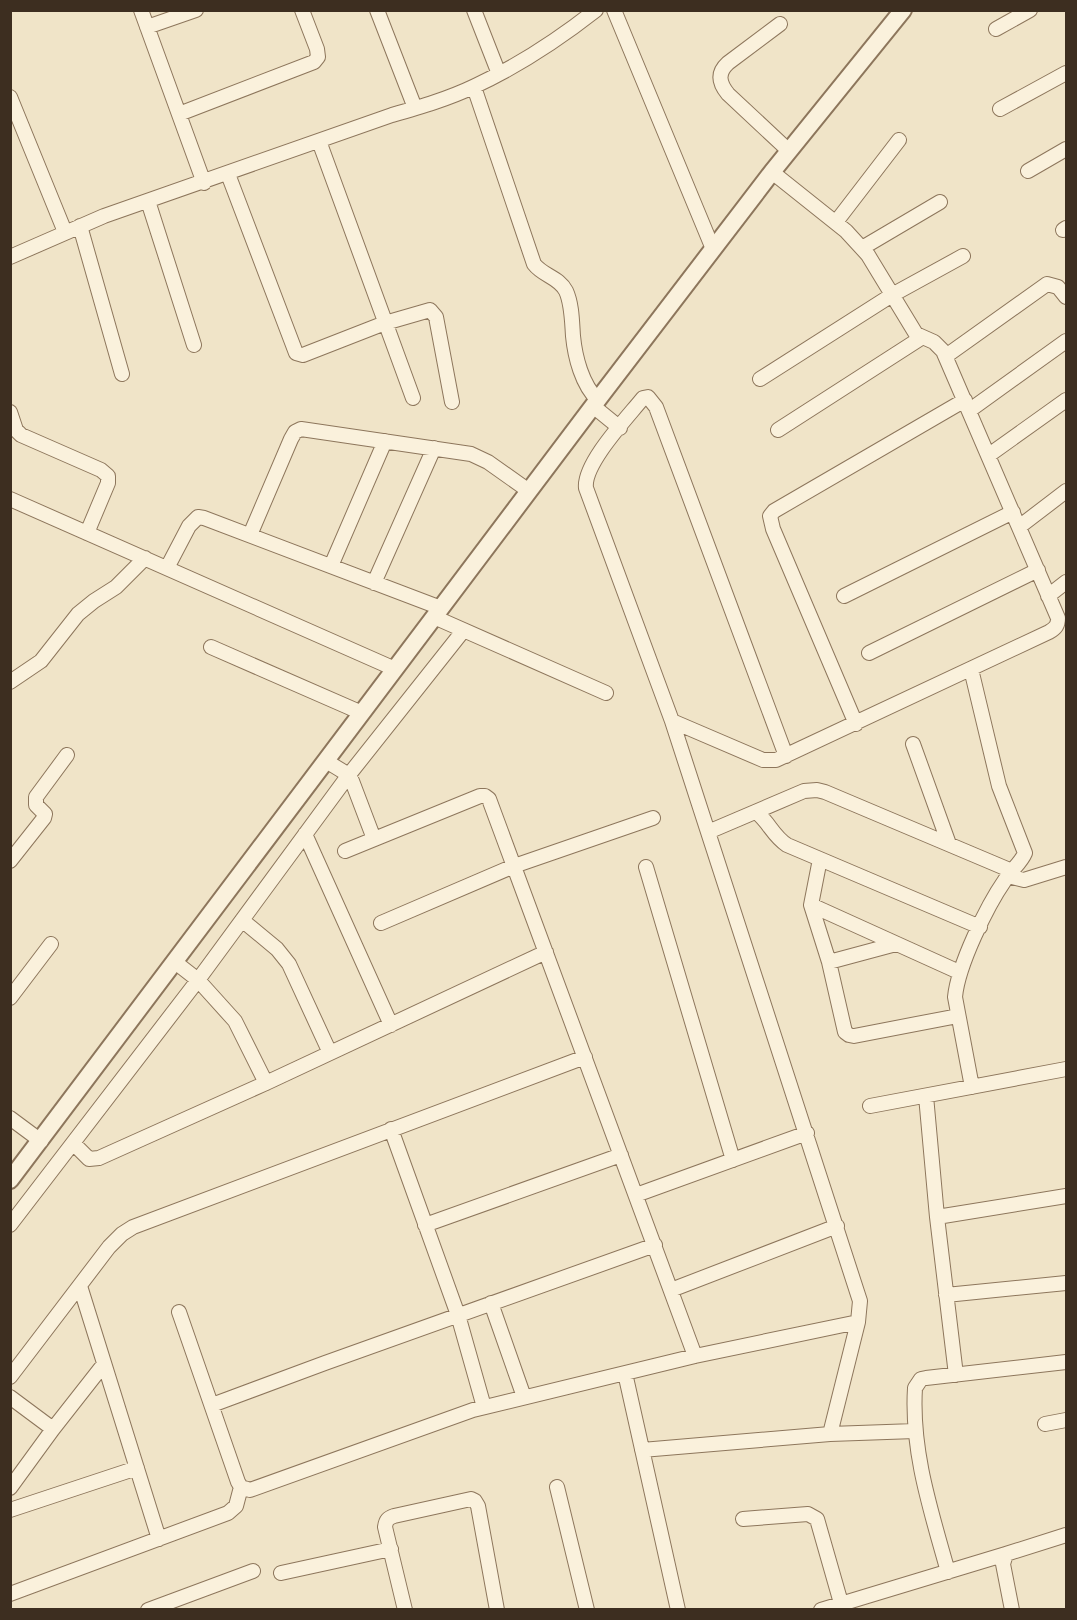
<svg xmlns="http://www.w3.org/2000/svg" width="1077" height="1620" viewBox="0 0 1077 1620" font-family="'Playfair Display',serif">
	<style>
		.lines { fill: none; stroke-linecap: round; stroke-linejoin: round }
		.minor-casing { stroke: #8d765c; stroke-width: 16 }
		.tertiary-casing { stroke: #8d765c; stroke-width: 20 }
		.minor { stroke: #faf1dc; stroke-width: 14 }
		.tertiary { stroke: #faf1dc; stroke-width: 16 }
	</style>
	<rect width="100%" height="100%" fill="#f0e4c8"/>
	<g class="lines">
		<defs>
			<path id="minor" d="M141,10L204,183
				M377,10L415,108
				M474,10L499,74
				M614,10L713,249
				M780,24L728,63C717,73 719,83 728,94L789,151
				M147,27L196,10
				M996,29L1030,10
				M474,87L534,264C543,276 559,277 566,291C572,304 572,322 573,336C575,357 582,385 598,400
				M10,97L65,232
				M1000,109L1066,73
				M179,114L314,62L318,57L317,49L302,10
				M319,141L413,398
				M1028,171L1066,149
				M228,174L296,353L303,355L385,323L430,310L436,317L452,402
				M148,201L194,345
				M836,222L899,140
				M80,226L122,374
				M1063,230L1066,228
				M862,248L940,202
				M10,257L104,216L392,115C420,107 448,99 475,86C518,66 559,39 596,10
				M946,356L1047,284L1058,287L1066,297
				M760,379L892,295L963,256
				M593,406L620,428
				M970,410L1066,341
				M10,412L16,430L21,435L101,470L108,476V483L87,533
				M778,430L921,338
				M989,455L1066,400
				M10,499L395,669
				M1019,527L1066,491
				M250,535L291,439L295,432L301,429L471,454L488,462L529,491
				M331,566L385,441
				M167,568L189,526L198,517L204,518L441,608
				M374,583L434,448
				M844,596L1013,512
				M1048,596L1066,582
				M434,617L606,693
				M211,647L362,713
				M869,653L1038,570
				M971,669L999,786L1025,853C1021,863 1011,870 1005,880C987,906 958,965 955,997L972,1087
				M10,682L41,661L78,614L94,601L116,587L145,558
				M672,721L763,760H776L1049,632C1056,628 1058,625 1058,618L943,351L934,342L916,334L868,255L846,231L772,172
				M856,724L773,529L770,516L774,511L965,400
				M913,744L949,844
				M786,756L656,407L648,397L643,398C627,418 583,464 586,488L672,721L860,1301L858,1322L830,1434
				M326,761L344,772L352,781L374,839
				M756,812C769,822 773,836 787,845L980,927
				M708,832L804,791L817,790L825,792L1012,871
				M305,834L391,1025
				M345,851L480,796H485L489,799L695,1356
				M820,859L811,905L829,962L845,1032L849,1035L854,1036L958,1016
				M10,861L44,818L45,814L36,805V797L67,755
				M646,867L733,1160
				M1008,876L1024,880L1066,867
				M811,905L959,972
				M242,920L277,949L289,964L330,1053
				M381,923L514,866L653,818
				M175,962L198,980L235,1021L266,1083
				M829,962L896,944
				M10,998L51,944
				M926,1096L937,1217L956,1375
				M870,1106L1066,1069
				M10,1118L41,1141
				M391,1129L458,1315L484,1407
				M73,1143L89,1159L99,1158L266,1083L546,952
				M636,1195L807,1133
				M937,1217L1066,1196
				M10,1225L198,980L348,776L463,631
				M425,1225L621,1155
				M80,1286L159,1539
				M671,1290L837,1226
				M946,1295L1066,1283
				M491,1303L524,1397
				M179,1312L238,1482L241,1487L250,1490L473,1410L695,1356L858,1322
				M625,1373L678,1610
				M10,1377L109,1247L122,1234L133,1227L585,1057
				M10,1397L53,1429
				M212,1405L325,1363L655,1245
				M1045,1424L1066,1420
				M642,1450L830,1434L915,1431
				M557,1487L587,1610
				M10,1488L53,1429L104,1364
				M10,1510L137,1468
				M743,1519L808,1514L817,1519L841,1603
				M948,1572C931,1511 911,1451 915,1388L921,1379L926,1378L1066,1362
				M281,1573L391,1549
				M10,1594L228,1513L236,1506L241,1487
				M148,1610L253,1571
				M405,1610L385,1527C386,1520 388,1518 394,1516L471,1499L475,1501L478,1506L497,1610
				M821,1610L1006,1554
				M1012,1610L1003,1564L1006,1554L1066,1535"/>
			<path id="tertiary" d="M10,1180L593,406L772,172L903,10"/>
		</defs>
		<!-- minor casing -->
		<use href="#minor" class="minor-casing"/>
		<!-- tertiary casing -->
		<use href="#tertiary" class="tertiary-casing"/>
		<!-- minor -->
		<use href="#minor" class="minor"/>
		<!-- tertiary -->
		<use href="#tertiary" class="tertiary"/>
	</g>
	<!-- border -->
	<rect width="1077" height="1620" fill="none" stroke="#3d2e20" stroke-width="24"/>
</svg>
